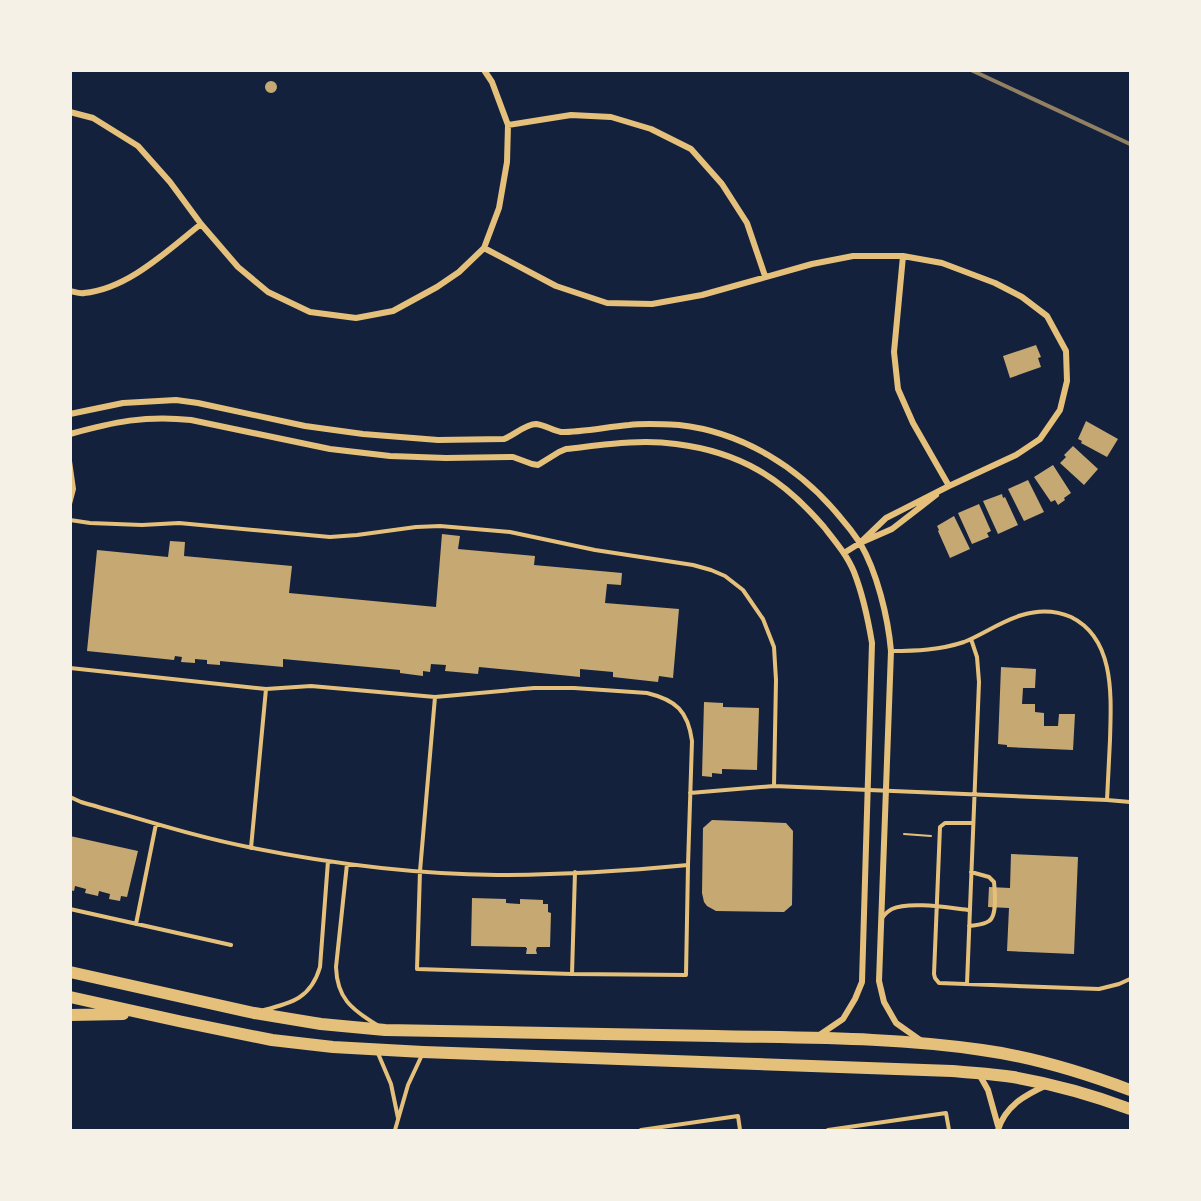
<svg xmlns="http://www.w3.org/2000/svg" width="1201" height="1201" viewBox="0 0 1201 1201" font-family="Poppins,sans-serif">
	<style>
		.building { fill: #c6a872 }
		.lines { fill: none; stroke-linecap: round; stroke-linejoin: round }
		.path { stroke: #e5c07b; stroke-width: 2 }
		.service { stroke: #e5c07b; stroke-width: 4 }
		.minor { stroke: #e5c07b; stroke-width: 6 }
		.trunk { stroke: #e5c07b; stroke-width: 12 }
		.rail { stroke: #918062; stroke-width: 4 }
	</style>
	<rect width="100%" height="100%" fill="#14213d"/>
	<!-- building -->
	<path class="building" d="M265 87a6 6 0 1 1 12 0a6 6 0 1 1-12 0Z
		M1036,345L1041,357L1038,358L1041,367L1010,378L1003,356Z
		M1086,421L1118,439L1107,457L1081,443L1082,441L1078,439Z
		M1073,446L1098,469L1084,485L1060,463L1066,457L1064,455Z
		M1053,465L1071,493L1064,498L1065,500L1058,505L1055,500L1051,502L1034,477Z
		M1028,480L1044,512L1024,521L1008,489Z
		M1002,494L1003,498L1005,497L1018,525L998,534L983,501Z
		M979,504L991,531L987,533L989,537L972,544L958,513Z
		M954,516L970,549L950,558L938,531L939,530L937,526Z
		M442,534L460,536L458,549L535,556L534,565L622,573L621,585L607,584L605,603L679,609L673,678L659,676L658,682L613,677V672L580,669V677L479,667L478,674L445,671L446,665L431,664L430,672L423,671V676L400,673V670L283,659V667L220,661V665L207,664V660L195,659V663L181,662L182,657L175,656L174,660L87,651L97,550L168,557L170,541L185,542L184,556L292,566L289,593L436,607Z
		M1001,667L1036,669L1035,688H1023L1022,704H1035V712L1044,713V726H1058L1059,714H1075L1073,750L1007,747V745L998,744Z
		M704,702L723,703V707L759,708L757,770L722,769V774L712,773V777L702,776Z
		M712,820L786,823L793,831L792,905L784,912L716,911L707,906L704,902L702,893L703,828Z
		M70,836L138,851L127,897L121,896L120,901L109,899L110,894L99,891L98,896L85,893L86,889L75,886L74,891L70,890Z
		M1011,854L1078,857L1074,954L1007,951L1009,908L988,907L989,887L1010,888Z
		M472,898L506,899V903L520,904V899L543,900V904H548V912L551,913L550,947H537L536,950L537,954H526L527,948H526V947L471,946Z"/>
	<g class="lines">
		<!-- path -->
		<path class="path" d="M904,834L931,836"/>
		<!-- service -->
		<path class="service" d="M70,461L74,489L70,504
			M70,520L90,523L142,525L179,523L330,537L357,535L416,527L440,526L510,532L595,550L693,565L711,570L725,576L743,590L763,619L774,647L776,680L774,786
			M891,651C916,651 940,650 964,642C984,634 1001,621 1022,615C1038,610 1055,610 1071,617C1116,639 1111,699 1110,740C1109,760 1108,780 1107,800
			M70,668L266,689L311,686L435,697L534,688H574L647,693C676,700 688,711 692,741L688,865L686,975L572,974L575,872
			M435,697L420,871L417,969L572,974
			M690,793L774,786L1107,800L1130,802
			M70,797L81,802C138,818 195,837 253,848C333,864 415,874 497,875C560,875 624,871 688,865
			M973,823H945L940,827L934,974L935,978L939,983L1099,989L1119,984L1130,979
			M251,848L266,689
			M347,864L336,967C337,998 351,1009 377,1025
			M70,909L231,945
			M882,918C885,914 888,911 892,909C909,901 950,908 970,910
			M136,924L156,824
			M969,926C975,925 984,925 989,921C997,916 995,891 994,882L989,877L971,872
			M967,984L979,682L977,657L971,639
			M264,1010C292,1003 311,998 320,967L328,861
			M377,1051L391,1084L398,1118
			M395,1130L408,1085L422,1055
			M641,1130L738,1116L740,1130
			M828,1130L946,1113L949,1130"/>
		<!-- minor -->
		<path class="minor" d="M70,112L93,118L138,146L170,182L201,224L238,267L268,292L310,312L356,318L393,311L437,287L459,272L484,248L499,208L507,162L508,125L492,82L484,70
			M508,125L571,115L611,117L651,129L691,149L722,184L747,223L765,276
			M484,248L556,286L607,303L652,304L702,295L812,264L853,256H903L942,263L995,283L1022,297L1047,316L1066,351L1067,381L1060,410L1040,439L1016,455L949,486L886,518L860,543
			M903,256L894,352L898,389L913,423L949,486
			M70,291C75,292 80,294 84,293C128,289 168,250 201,224
			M70,414L123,403L176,400L198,403L305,426L363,434L438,440L504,439C514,435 526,424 536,424C545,425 552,430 561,432C583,432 606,427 629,425C645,423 662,424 679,425C743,432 800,468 840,517C847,525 854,534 860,543C877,572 888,617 891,651L879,981L884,1002L896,1023L920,1040
			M70,434C113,422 146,415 191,420L330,449L390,456L446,458L513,457L532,464L538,465L559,452L566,449C603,445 639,439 676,444C740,452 782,478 824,527C835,541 847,555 854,572C863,595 868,619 872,643L862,982L855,999L843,1019L818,1036
			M844,553L860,543L892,529L936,495
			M979,1074L988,1090L998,1126
			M998,1130C1005,1106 1025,1095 1047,1085"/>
		<!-- trunk -->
		<path class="trunk" d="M70,972L254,1013L321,1024L385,1030C495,1032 605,1034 715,1036C804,1038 894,1037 982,1050C1033,1057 1082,1072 1130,1090
			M70,997L183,1022L272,1040L333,1047L423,1052L952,1071C972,1073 993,1074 1013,1077C1053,1084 1093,1095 1130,1109
			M70,1015L123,1014"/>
		<!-- rail -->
		<path class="rail" d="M971,70L1130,144"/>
	</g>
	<!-- border -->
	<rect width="1201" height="1201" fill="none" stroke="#f6f1e7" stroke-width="144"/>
</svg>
